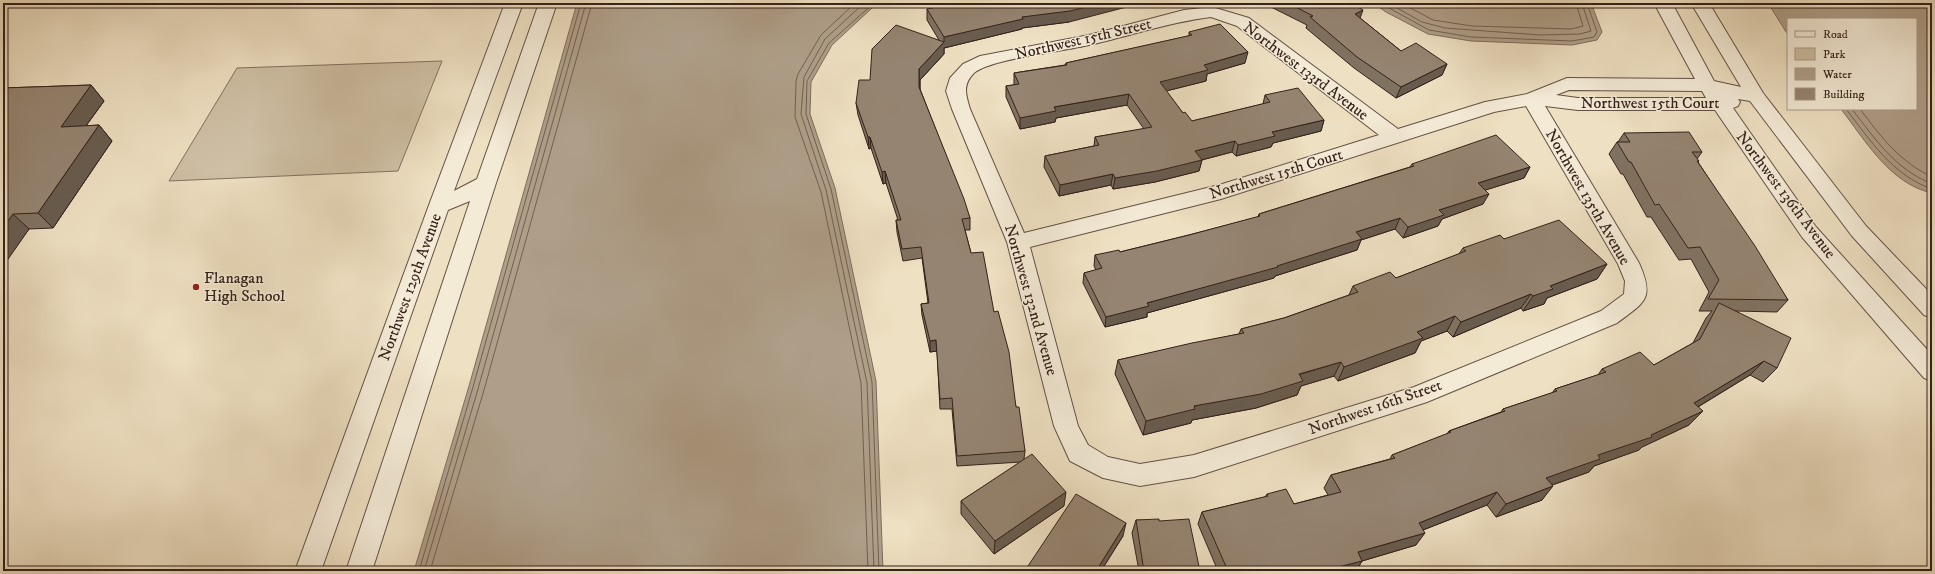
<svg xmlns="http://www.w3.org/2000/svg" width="1935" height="574" viewBox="0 0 1935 574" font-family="'IM FELL DW Pica',serif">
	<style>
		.green { fill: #cfc0a5; stroke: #827060 }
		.water { fill: #af9f89; stroke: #7e6d5d }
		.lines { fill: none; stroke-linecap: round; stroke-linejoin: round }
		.shore { stroke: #726052; stroke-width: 1 }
		.minor-casing { stroke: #635144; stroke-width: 2 }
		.minor { fill: #f4ebd7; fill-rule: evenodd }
		.wall { fill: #807261; stroke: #35211a }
		.shaded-wall { fill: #685c4f; stroke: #35211a }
		.building { fill: #958471; stroke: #35211a }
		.poi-dot { fill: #8f2418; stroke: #f4ebd7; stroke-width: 1.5 }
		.labels { text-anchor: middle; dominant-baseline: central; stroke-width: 3; stroke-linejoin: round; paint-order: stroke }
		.street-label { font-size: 16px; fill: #35211a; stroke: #f4ebd7 }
		.poi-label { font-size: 16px; fill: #35211a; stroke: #f4ebd7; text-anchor: start }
	</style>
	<rect width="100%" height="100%" fill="#eee0c2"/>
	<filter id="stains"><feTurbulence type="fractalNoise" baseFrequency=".005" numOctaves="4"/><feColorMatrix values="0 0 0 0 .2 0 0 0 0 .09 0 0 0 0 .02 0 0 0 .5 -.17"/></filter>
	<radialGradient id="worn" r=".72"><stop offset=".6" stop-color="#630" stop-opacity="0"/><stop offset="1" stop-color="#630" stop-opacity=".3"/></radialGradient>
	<!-- green -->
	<path class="green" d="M442,61L398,171L169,181L237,68Z"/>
	<!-- water -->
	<path class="water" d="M577,3H884L872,8L832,45L811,82L810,114L835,188L876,381L883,571H414L469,386Z
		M1373,3H1591L1602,32L1597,40L1572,45L1471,41L1428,34L1386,12Z
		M1768,3H1932V193C1890,184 1865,140 1841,109H1916V19H1788V35Z"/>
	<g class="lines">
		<!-- shore -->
		<path class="shore" d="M855,3L821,35L798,74L796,81L795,117L821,192L861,383L868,571
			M864,3L825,39L804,77L801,114L826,190L867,383L874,571
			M874,3L829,43L807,81L806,114L831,189L872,382L879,571
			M1380,3L1429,30L1471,37L1572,41L1594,37L1597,32L1587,3
			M1388,3L1422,22L1445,28L1540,35L1580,34L1591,31L1582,3
			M1401,3L1433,20L1472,26L1571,29L1583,26L1576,3
			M1846,109C1871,141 1892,175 1932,189
			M1852,109C1875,139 1895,169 1932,184
			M1860,109C1881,137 1900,162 1932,177
			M419,571L473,387L581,3
			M424,571L478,389L586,3
			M430,571L484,390L592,3"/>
		<defs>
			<path id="minor" d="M505,3H523L454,191L477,179L539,3H557L496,183L372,571H346L470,201L448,210L321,571H295L429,205Z
				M1654,3H1672L1714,81L1741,87L1691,3H1709L1763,93L1866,226L1932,295V318L1924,315L1852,236L1750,101L1738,99L1740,102L1738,106L1733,108L1816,227L1932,355V381L1924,378L1802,237L1715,110H1578L1545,106L1639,263C1655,299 1645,302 1617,323L1427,402L1194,477L1140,486L1103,478L1070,461L1054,426L1007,242L952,109L946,91L950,78L963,64L980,56L1089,35L1184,10L1212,7L1249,18L1398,129L1485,102L1527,94L1567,78L1695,79ZM1211,17L1237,26L1379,135L1219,185L1024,233L970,109C966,95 962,85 974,73C990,59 1065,51 1089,45C1130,36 1169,22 1211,17ZM1569,90L1702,91L1706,98H1578L1556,95ZM1526,106L1618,264L1625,281L1624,294L1601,311L1414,387L1194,455L1140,464L1108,457L1088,445L1078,426L1030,247L1221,199L1494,112Z"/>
		</defs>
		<!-- minor casing -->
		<use href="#minor" class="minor-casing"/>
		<!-- minor -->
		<use href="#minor" class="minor"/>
	</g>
	<!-- wall -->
	<path class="wall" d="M1263,3H1352L1360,18L1401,51L1447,64L1442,75L1396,98L1354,68L1306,28L1307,25Z
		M927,9L1069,22L1022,28V29L944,48V54L920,80V89L970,218V230H965L971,253L994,312L1016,407L1025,451L1024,459L1064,506L994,554L961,514V501L1021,462L957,466L952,409H940L937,351L930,352L922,315L921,304L928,303L922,258L903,261L897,232L896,220H898L886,183L883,184L871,148L869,149L858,115L856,103L870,80L939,40L927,20Z
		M1189,32L1245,63L1207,74L1206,81L1166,91L1183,113L1192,121L1263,104L1265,95L1324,120L1321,131L1273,143L1271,147L1236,156L1232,152L1202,160L1199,171L1155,182L1113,189L1111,185L1059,196L1044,167L1045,156L1094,146L1095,137L1144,129L1127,105L1056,118L1055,122L1020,129L1006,97V86L1014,85V73L1065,65L1066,63L1189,36Z
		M91,85L104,101L86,126L99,125L112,141L53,228L29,229L3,265V88Z
		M1624,133L1702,152L1697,159L1699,161L1698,162L1788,300L1777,312L1735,311L1777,368L1763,382L1750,375L1698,407L1689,425L1642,447L1639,450L1594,466L1589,472L1552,485L1542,500L1496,517L1487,505L1423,530L1416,545L1362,561L1356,571H1218L1198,524L1202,512L1265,497L1267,494L1294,504L1328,495L1324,488L1331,475L1390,459L1392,455L1447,434L1449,431L1501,412L1503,409L1552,393L1555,389L1598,375L1602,369L1654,365L1693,343L1706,318L1712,311H1699L1709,292L1691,259L1679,260L1651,217H1647L1623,174H1621L1609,154L1617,142H1618Z
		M1412,164L1530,167L1524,178L1485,190L1483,204L1442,219L1438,226L1403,238L1395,229L1361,240L1357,250L1275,276L1274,278L1147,313V317L1105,327L1083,283L1084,273L1096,270L1094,266L1095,255L1120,252L1189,235L1258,217L1259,214L1410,167Z
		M1504,239L1607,264L1597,279L1547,298L1544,304L1523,311L1521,308L1453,337L1447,331L1421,341L1415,353L1338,381L1334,376L1301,386L1297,395L1256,408L1192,420L1191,423L1143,435L1115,374L1118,360L1239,334L1241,329L1284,318L1349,295L1353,286L1396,278L1459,254L1463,248Z
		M1136,520L1159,521L1200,571H1139L1132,533Z
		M1123,536L1101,571H1028V566Z"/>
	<!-- shaded-wall -->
	<path class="shaded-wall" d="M1102,3H1142L1069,22L1022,28V29L944,48V54L920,80V99L919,87V69L944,42V37L1022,17Z
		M1363,10L1359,21L1355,14Z
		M1248,52L1245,63L1207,74L1206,81L1158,93L1160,82L1204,65Z
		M1447,64L1442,75L1396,98L1401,87Z
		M91,85L104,101L74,142L61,127Z
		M1129,94L1127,105L1056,118L1055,122L1020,129V118L1054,107Z
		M1324,120L1321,131L1273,143L1271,147L1236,156L1238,145L1272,132Z
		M99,125L112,141L53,228L38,213Z
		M868,137H870L871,148L869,149Z
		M1235,141L1232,152L1193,162L1195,151Z
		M1202,160L1199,171L1155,182L1113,189L1115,178Z
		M1530,167L1524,178L1473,194L1478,183Z
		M885,171L886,183L883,184L882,172Z
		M1113,174L1111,185L1059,196L1060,185Z
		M1489,194L1483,204L1442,219L1438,226L1403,238L1408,227L1439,210Z
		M13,214L29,229L4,265H3V228Z
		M1400,218L1395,229L1361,240L1357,250L1275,276L1274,278L1147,313V317L1105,327L1106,317L1147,303L1277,266L1356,232Z
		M1607,264L1597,279L1547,298L1544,304L1523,311L1533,296L1550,286Z
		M1531,294L1521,308L1453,337L1461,322Z
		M1455,316L1447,331L1421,341L1415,353L1338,381L1344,367L1417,332Z
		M936,340L937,351L930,352V341Z
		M1764,361L1750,375L1681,417L1694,403Z
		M1341,362L1334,376L1301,386L1297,395L1256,408L1192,420L1191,423L1143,435L1146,421Z
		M1703,411L1689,425L1642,447L1639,450L1594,466L1589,472L1535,491L1546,478L1598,455L1651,435Z
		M1553,486L1542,500L1496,517L1506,504Z
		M1066,492L1064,506L994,554L995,541Z
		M1497,492L1487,505L1410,535L1419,523Z
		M1126,523L1123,536L1101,571H1096Z
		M1425,533L1416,545L1362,561L1356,571H1323L1358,552Z"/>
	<!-- building -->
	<path class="building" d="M955,3H1102L1070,11L1022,17L1023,19L944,37L927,9Z
		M1288,3H1352L1363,10L1355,14L1401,51L1416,43L1447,64L1401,87L1357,57L1310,17L1313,16Z
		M1220,24L1248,52L1204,65L1208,70L1160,82L1183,113L1185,112L1192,121L1270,102L1265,95L1298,88L1324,120L1272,132L1275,136L1238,145L1235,141L1195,151L1202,160L1157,171L1115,178L1113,174L1060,185L1045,156L1099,145L1095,137L1152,127L1129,94L1054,107L1056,111L1020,118L1006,86L1019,84L1014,73L1067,65L1066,63L1192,35L1189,32Z
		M896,25L944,42L919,69V87L964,199L970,218L962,219L971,253L983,252L994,312L998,311L1009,352L1016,407H1019L1025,451L957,456L952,398L940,399L936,340L930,341L921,304L929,303L921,247L902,249L896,220H901L885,171L882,172L870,137H868L856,103L859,80H870L872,49Z
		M91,85L61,127L99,125L38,213L13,214L3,228V88Z
		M1689,132L1702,152H1692L1699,161H1697L1755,246L1788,300L1708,299L1719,280L1700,247L1688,248L1659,204L1655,205L1631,162H1629L1617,142H1630L1624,133Z
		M1496,135L1530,167L1478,183L1489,194L1439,210L1444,215L1408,227L1400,218L1356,232L1362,239L1277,266L1278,267L1147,303L1149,306L1106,317L1084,273L1102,268L1095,255L1119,250L1120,252L1189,235L1260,216L1259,214L1414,166L1412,164Z
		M1559,220L1607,264L1550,286L1553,289L1533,296L1531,294L1461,322L1455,316L1417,332L1423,338L1344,367L1341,362L1299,374L1303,381L1261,394L1194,406L1195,409L1146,421L1118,360L1192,343L1244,333L1241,329L1284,318L1358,292L1353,286L1390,272L1396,278L1466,251L1463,248L1500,235L1504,239Z
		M1719,303L1791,338L1777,368L1764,361L1694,403L1703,411L1651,435L1652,437L1598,455L1600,459L1546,478L1553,486L1506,504L1497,492L1419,523L1425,533L1358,552L1362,561L1323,571H1228L1202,512L1268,496L1267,494L1286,489L1294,504L1341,492L1331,475L1395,458L1392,455L1451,432L1449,431L1505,411L1503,409L1557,391L1555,389L1606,372L1602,369L1640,352L1654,365L1700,339Z
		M1032,454L1066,492L995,541L961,501Z
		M1076,494L1126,523L1096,571H1037L1028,566Z
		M1159,519V521L1189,519L1200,571H1144L1136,520Z"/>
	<!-- markers -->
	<circle class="poi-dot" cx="196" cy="287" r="4"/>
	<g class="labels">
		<!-- street labels -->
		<g class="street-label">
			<text transform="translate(1083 39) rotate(-13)">Northwest 15th Street</text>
			<text transform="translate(1306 71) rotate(37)">Northwest 133rd Avenue</text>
			<text x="1650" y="103">Northwest 15th Court</text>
			<text transform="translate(1276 174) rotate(-17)">Northwest 15th Court</text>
			<text transform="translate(1786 195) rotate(53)">Northwest 136th Avenue</text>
			<text transform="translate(1588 197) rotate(60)">Northwest 135th Avenue</text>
			<text transform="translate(410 287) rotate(-70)">Northwest 129th Avenue</text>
			<text transform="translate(1031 300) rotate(74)">Northwest 132nd Avenue</text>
			<text transform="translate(1375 407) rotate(-19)">Northwest 16th Street</text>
		</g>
		<!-- poi labels -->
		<g class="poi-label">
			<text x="204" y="278">Flanagan<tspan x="204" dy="18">High School</tspan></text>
		</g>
	</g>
	<!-- margin -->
	<rect width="1935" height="574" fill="none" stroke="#eee0c2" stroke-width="16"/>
	<rect x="4" y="4" width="1927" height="566" fill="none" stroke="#35211a" stroke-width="2"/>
	<rect x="8" y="8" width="1919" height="558" fill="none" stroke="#35211a"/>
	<!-- legend -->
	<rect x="1787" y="18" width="130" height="92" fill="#f4ebd7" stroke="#a89a8b"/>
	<rect x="1795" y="31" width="20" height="6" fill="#f4ebd7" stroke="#a89a8b"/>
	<text x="1823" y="38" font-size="12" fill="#35211a">Road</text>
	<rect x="1795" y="48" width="20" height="12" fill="#cfc0a5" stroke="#a89a8b"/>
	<text x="1823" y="58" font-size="12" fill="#35211a">Park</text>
	<rect x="1795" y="68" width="20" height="12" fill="#af9f89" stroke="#a89a8b"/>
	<text x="1823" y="78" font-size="12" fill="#35211a">Water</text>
	<rect x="1795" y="88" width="20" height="12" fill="#958471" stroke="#a89a8b"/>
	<text x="1823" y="98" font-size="12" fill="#35211a">Building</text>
	<rect width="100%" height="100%" filter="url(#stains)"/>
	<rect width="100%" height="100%" fill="url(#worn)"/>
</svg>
